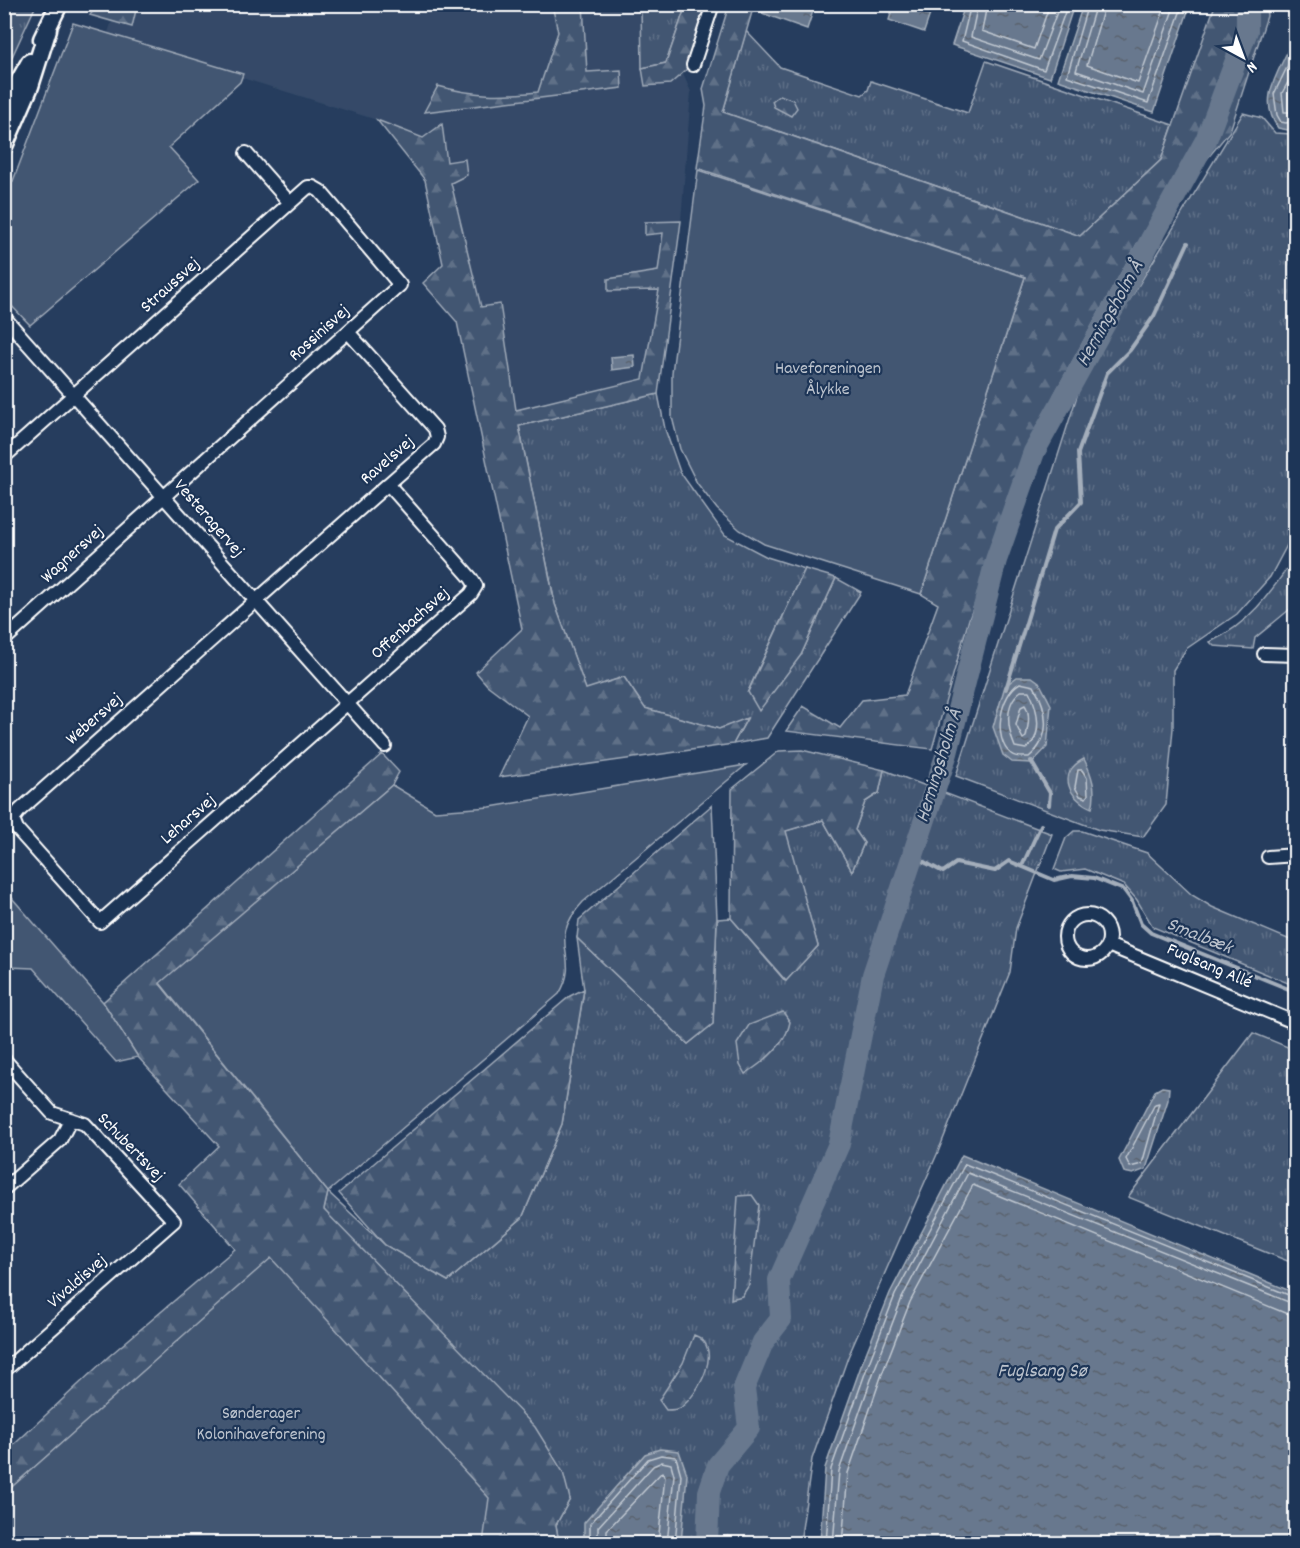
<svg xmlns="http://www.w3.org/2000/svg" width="1300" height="1548" viewBox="0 0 1300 1548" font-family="Dekko,sans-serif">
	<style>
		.built { fill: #344a68 }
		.grass { fill: url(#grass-tufts); stroke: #a0aab8; stroke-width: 1.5 }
		.forest { fill: url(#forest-firs); stroke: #a0aab8; stroke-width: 1.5 }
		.green { fill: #425672; stroke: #a0aab8; stroke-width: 1.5 }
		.water { fill: url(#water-ripples); stroke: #a4aebb; stroke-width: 1.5 }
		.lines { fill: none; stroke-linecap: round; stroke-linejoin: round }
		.shore { stroke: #c2c9d2; stroke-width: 1.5 }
		.stream { stroke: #a4aebb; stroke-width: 4 }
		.river { stroke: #67788e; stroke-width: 22 }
		.street-casing { stroke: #fff; stroke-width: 16 }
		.secondary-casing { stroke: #fff; stroke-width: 21 }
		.street { stroke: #1d3557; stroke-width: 12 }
		.secondary { stroke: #1d3557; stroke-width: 16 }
		.labels { text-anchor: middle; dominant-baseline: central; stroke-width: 4.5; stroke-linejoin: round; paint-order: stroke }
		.street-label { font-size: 18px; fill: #fff; stroke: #1d3557 }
		.park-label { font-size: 18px; fill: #bdc4ce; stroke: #1d3557 }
		.water-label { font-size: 20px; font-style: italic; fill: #bbc2cc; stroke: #1d3557 }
	</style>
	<defs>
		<pattern id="grass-tufts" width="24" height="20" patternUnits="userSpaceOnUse" patternTransform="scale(1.5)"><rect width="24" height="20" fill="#425672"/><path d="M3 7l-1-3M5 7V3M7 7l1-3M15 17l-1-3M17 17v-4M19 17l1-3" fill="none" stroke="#5e6f87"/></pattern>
		<pattern id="forest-firs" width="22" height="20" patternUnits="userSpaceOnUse" patternTransform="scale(1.5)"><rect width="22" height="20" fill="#425672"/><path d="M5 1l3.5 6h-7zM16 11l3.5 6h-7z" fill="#5e6f87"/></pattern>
		<pattern id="water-ripples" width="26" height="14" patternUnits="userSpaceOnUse" patternTransform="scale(1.5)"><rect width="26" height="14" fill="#67788e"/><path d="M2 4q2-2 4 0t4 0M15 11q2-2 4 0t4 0" fill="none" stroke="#5a626d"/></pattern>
	</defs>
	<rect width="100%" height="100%" fill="#263d5e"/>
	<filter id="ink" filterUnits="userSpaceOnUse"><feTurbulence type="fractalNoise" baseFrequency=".0167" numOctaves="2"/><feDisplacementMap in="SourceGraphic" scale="12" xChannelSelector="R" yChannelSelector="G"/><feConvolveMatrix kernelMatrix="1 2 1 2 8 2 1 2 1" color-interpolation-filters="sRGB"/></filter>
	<g filter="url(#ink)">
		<!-- built -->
		<path class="built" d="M117,5H700L680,67L691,92L681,221L658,394L481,435L457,322L423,283L443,264L425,180L377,120L107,36Z"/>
		<!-- grass -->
		<path class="grass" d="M5,4L36,5L5,72L4,5Z
			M641,5H686L666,63L642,68Z
			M746,31L780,67L862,95L868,90L871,81L968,113L986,61L1173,125L1161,160L1080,236L723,112Z
			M1243,113L1262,118L1275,133L1292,134L1295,131V530L1270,577L1237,614L1186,649L1173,670V728L1166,805L1143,837L1099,830L956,776L1083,377Z
			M658,394L665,429L680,472L725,535L767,557L805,569L748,691L801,655L836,578L861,592L767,738L733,744L747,719L719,729L644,708L624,677L586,690L555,604L519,426Z
			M1295,557V605L1255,638L1253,649L1214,646L1210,642C1250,624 1271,592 1295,557Z
			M884,770L1052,834L1016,928L1010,972L938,1152L848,1357L812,1459L800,1543H559L556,1525L570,1499L324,1210L328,1192L385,1245L448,1281L522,1218L562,1124L584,990L577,938L688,1044L713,1024L717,919L731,918L785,981L818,946L785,831L823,820L852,871L864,843L855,830L865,802L879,793Z
			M1074,831H1082L1147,853L1192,895L1212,907L1295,942V986L1153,927L1137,900L1124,885L1085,869L1061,872L1054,869L1066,838Z
			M1253,1033L1295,1050V1264L1128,1197Z"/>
		<!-- forest -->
		<path class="forest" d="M98,5H128L136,10L132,27L90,15Z
			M552,5H583L587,72L621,70L622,88L424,112L438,86C474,96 500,96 538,92L558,32Z
			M686,5H707L686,70L670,84L645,86L642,68L666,63Z
			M729,5H754L723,112L1080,236L1161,160L1215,5H1266L1267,16L1230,131L1137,244L1054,395L969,619L932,749L786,731L803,706L840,728L862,700L905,695L938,604L921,594L1025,277L697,168L706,106L703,89Z
			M780,95L793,100L797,108L791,116L774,107L772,101Z
			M377,120L423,138L442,124L447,162L465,159L467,175L451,183L481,307L500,304L516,410L643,379L659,290L608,291V279L658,271L663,233L645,235V222L681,221L658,394L519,426L555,604L586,689L624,677L645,708L719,729L747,718L733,744L499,777L528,716L487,685L476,672L522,629L457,322L423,283L443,264L425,180Z
			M805,569L836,578L801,655L759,711L748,692Z
			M802,750L884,770L879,793L865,802L855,830L864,843L852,871L823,820L786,831L818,946L786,981L731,918L732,789L779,751Z
			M382,754L399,772L392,785L160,984L328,1192L324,1210L535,1427L563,1472L570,1499L556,1525L559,1543H483L271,1259L5,1493V1453L108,1357L235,1249L179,1184L219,1146L138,1057L103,1002Z
			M712,805L717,919L713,1024L688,1044L577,938L579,920Z
			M584,989L562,1124L522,1218L448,1281L385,1245L339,1193L570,996Z
			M783,1012L790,1022C786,1045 764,1062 745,1074L740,1065L737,1044L749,1025Z
			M752,1195L759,1205L749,1285L742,1296L731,1299L738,1196Z
			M694,1335C725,1346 699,1395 680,1408C676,1410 670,1410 666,1410L659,1400L683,1363Z"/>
		<!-- green -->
		<path class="green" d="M73,23L243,74L240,82L169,147L199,180L30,325L5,299V193L13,181Z
			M698,170L1025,277L921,594L764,544L740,530L717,509L697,483L680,449L672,417V373Z
			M746,765L583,902C544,944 583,955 559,994L328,1192L160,983L392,785L435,811L490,807Z
			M5,890L103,1002L138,1057L116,1062L33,968L9,967L5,963Z
			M271,1258L489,1498L483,1543H14L5,1533V1493Z"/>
		<!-- water -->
		<path class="water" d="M766,4H815V5L807,29L762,13Z
			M894,4L933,5L924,32L889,20Z
			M965,5H1074L1050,78L952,45Z
			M1083,5H1190L1154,112L1058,80Z
			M1289,48L1295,52L1296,124L1288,130L1278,128C1258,100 1277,75 1289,48Z
			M634,355L635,367L612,370L611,357Z
			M1017,677H1032L1039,682L1051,705L1047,747L1032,763L1012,762L1003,755L993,727L1005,686Z
			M1084,759C1092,775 1097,790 1092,808C1069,799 1056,773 1084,759Z
			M1162,1087L1169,1088L1168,1100L1146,1169L1133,1174L1124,1172L1119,1160L1155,1091Z
			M962,1155L1295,1293V1543H820L825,1468L861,1366L890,1293Z
			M660,1449L679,1451L687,1474L681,1543H584V1523L645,1454Z"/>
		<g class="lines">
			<!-- shore -->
			<path class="shore" d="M971,4L962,41L1044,70L1068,4
				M978,4L971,37L1039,60L1060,4
				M987,4L982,31L1034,49L1050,4
				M1088,4L1067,76L1148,103L1183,4
				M1096,4L1076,71L1143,94L1175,4
				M1105,4L1087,65L1138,83L1166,4
				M1296,57L1291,59L1274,94L1277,115L1281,122L1286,123L1296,120
				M1296,68L1282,93L1284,112H1296
				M1020,683L1034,686C1048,710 1052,738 1029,757C1023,757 1016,758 1011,754C992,739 1000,694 1020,683Z
				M1021,691H1029C1038,709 1044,736 1026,749L1015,747C1008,730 1003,704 1021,691Z
				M1025,705C1031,714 1028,726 1026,737L1023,739L1016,725L1021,707Z
				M1078,770H1082L1087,778L1088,795L1086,798L1080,796L1075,787Z
				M1159,1103L1142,1164L1130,1167L1126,1159L1155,1104Z
				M590,1544V1524L648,1459L661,1455L676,1457L681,1475L675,1544
				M598,1544V1527L653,1466L662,1462L671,1464L674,1475L667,1544
				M607,1544V1530L662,1472L665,1476L658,1544
				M826,1544L831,1469L867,1368L895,1295L965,1164L1296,1298
				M833,1544L839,1471L874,1371L902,1298L968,1173L1296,1305
				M842,1544L848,1473L882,1374L910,1302L973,1185L1285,1313L1296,1315"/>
			<!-- stream -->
			<path class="stream" d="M1006,689L1054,530L1081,502L1078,453L1107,373L1130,350L1154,316L1188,243
				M1031,761L1050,793L1049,805
				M913,856L943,872L956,863L995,871L1009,861L1054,880L1072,876L1094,878L1124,890L1132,901L1141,924L1151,933L1296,992
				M1022,866L1041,825"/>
			<!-- river -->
			<path class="river" d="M707,1544L709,1492L718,1465L749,1428L744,1388L763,1342L781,1319L779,1280L839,1144L873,975L947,753L996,560L1034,452L1206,140L1247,31V4"/>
			<defs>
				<path id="street" d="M693,65L713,4
					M246,153L290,203
					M4,317L385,746
					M349,333L435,429L437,437L434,444C295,565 158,688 20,810L13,819L17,829L100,922L471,594L476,586L471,578L388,484
					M4,457L308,187H313L320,191L400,285L4,640
					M1264,654L1296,655
					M1268,857L1296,855
					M1065 937a22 22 0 1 1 44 0a22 22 0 1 1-44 0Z
					M1108,945L1296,1023
					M4,1059L52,1113L85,1124L174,1221L4,1371
					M4,1189L60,1140L71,1119"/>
				<path id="secondary" d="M42,39L59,4
					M4,108L30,62
					M4,146L30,86L48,29"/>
			</defs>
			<!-- street casing -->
			<use href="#street" class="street-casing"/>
			<!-- secondary casing -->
			<use href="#secondary" class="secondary-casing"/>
			<!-- street -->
			<use href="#street" class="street"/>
			<!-- secondary -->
			<use href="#secondary" class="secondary"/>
		</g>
	</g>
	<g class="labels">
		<!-- street labels -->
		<g class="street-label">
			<text transform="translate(171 286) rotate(-42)">Straussvej</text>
			<text transform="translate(320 334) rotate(-42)">Rossinisvej</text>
			<text transform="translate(388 461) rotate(-41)">Ravelsvej</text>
			<text transform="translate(208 519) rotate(49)">Vesteragervej</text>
			<text transform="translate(73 555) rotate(-42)">Wagnersvej</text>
			<text transform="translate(411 624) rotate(-42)">Offenbachsvej</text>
			<text transform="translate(95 720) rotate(-41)">Webersvej</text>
			<text transform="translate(189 820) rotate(-41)">Leharsvej</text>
			<text transform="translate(1209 967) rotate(23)">Fuglsang Allé</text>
			<text transform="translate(130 1148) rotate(46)">Schubertsvej</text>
			<text transform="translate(78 1282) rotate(-41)">Vivaldisvej</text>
		</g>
		<!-- park labels -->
		<g class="park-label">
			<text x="828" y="369">Haveforeningen<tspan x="828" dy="21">Ålykke</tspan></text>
			<text x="261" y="1414">Sønderager<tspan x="261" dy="21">Kolonihaveforening</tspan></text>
		</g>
		<!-- water labels -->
		<g class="water-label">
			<text transform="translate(1111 314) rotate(-61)">Herningsholm Å</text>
			<text transform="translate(940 766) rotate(-73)">Herningsholm Å</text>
			<text transform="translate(1199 937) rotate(22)">Smalbæk</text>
			<text x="1042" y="1372">Fuglsang Sø</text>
		</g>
	</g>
	<!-- margin -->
	<rect width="1300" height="1548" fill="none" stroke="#1d3557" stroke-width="24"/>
	<rect x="12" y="12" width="1276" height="1524" fill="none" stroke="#fff" stroke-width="2" filter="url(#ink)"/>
	<!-- north arrow -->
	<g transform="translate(1243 57) rotate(139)" stroke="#1d3557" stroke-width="4.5" paint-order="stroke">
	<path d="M0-4.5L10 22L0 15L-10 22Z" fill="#ffffff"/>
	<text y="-9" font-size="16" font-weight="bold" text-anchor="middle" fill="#ffffff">N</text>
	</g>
</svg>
